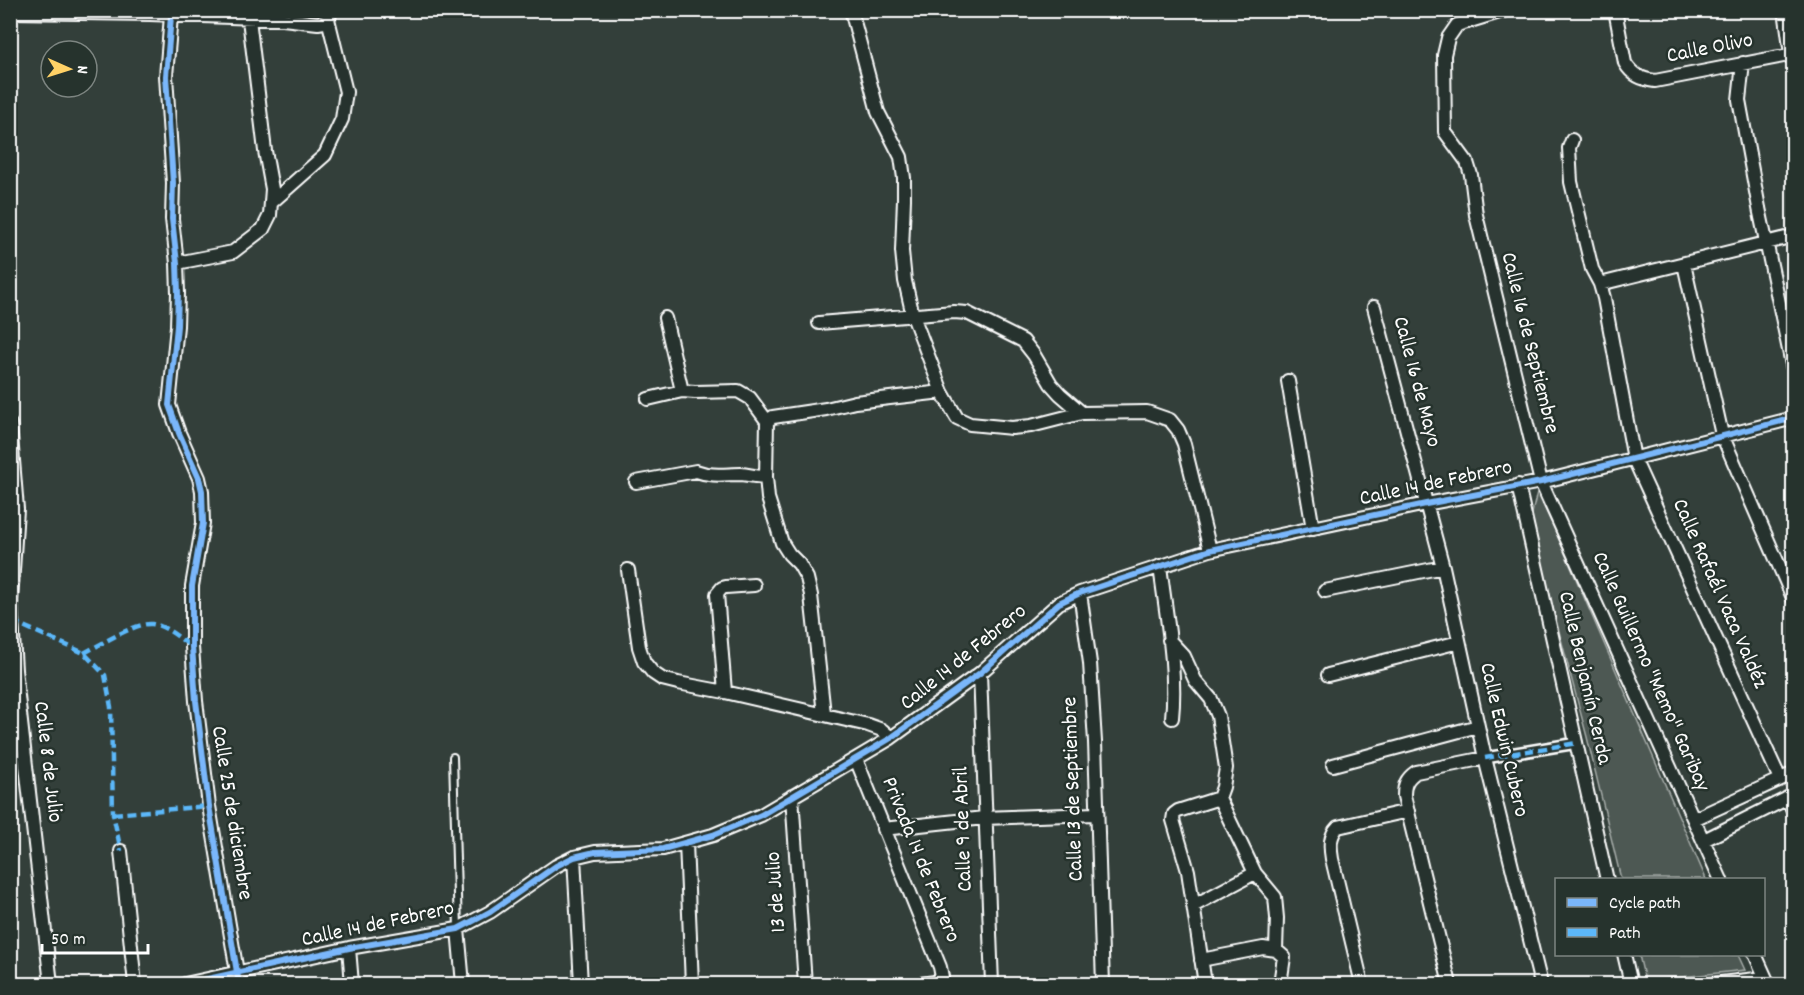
<svg xmlns="http://www.w3.org/2000/svg" width="1804" height="995" viewBox="0 0 1804 995" font-family="Dekko,sans-serif">
	<style>
		.green { fill: #4d5853; stroke: #a6aca9; stroke-width: 1.5 }
		.lines { fill: none; stroke-linecap: round; stroke-linejoin: round }
		.service-casing { stroke: #fff; stroke-width: 10 }
		.pedestrian-casing { stroke: #fff; stroke-width: 14 }
		.minor-casing { stroke: #fff; stroke-width: 16 }
		.service { stroke: #26332d; stroke-width: 6 }
		.pedestrian { stroke: #26332d; stroke-width: 9 }
		.minor { stroke: #26332d; stroke-width: 12 }
		.quiet { stroke: #5cb8fa; stroke-width: 4.5; stroke-dasharray: 9 4.5; stroke-linecap: butt }
		.cycleway-casing { stroke: #26332d; stroke-width: 10 }
		.cycleway { stroke: #7ab7fb; stroke-width: 6 }
		.labels { text-anchor: middle; dominant-baseline: central; stroke-width: 5; stroke-linejoin: round; paint-order: stroke }
		.street-label { font-size: 22px; fill: #fff; stroke: #26332d }
	</style>
	<rect width="100%" height="100%" fill="#333f3a"/>
	<filter id="ink" filterUnits="userSpaceOnUse"><feTurbulence type="fractalNoise" baseFrequency=".0167" numOctaves="2"/><feDisplacementMap in="SourceGraphic" scale="12" xChannelSelector="R" yChannelSelector="G"/><feConvolveMatrix kernelMatrix="1 2 1 2 8 2 1 2 1" color-interpolation-filters="sRGB"/></filter>
	<g filter="url(#ink)">
		<!-- green -->
		<path class="green" d="M1537,492L1554,528L1706,879H1621L1587,737L1530,522Z
			M1639,955H1738L1745,970L1645,981Z"/>
		<g class="lines">
			<defs>
				<path id="service" d="M453,757L458,929"/>
				<path id="pedestrian" d="M1485,758L1577,743"/>
				<path id="minor" d="M851,10L878,112L901,157L904,178V199L902,251L905,281L913,316L942,392L957,418L970,424L1012,428L1031,426L1082,413L1147,412L1170,420L1178,430L1184,444L1210,550
					M1506,10L1457,25L1448,38L1444,55L1445,132L1467,162L1471,175L1476,215L1541,482L1721,880
					M1615,10L1625,63C1632,75 1641,79 1655,81L1794,54
					M1785,10L1791,54
					M10,12L150,14L283,19L318,23L324,22L328,19
					M171,16L166,76L173,183L172,219L177,263L178,293L177,326L169,405L179,433L199,478L202,491L203,523L192,586V647L196,701L209,806L239,984
					M1743,63L1739,100L1759,208L1794,374
					M1572,140L1569,148L1571,182L1592,269L1600,284L1604,298L1634,459L1780,779
					M272,202L325,155L342,119L346,92L328,19L332,10
					M177,263L233,252L263,229L270,215L272,189L265,151L249,19
					M1684,264L1722,435L1794,600
					M1600,284L1794,236
					M1374,307L1443,567L1485,758L1541,984
					M665,318L682,391
					M819,323L954,312L967,313L1023,341L1034,355L1051,384L1060,394L1082,413
					M1288,381L1313,529
					M648,399L682,391L695,392L738,391L750,398L767,421L766,477L768,498L782,543L789,554L799,564L807,578L811,595L824,714
					M767,421L773,417L826,409L855,402L942,392
					M10,424L17,509L11,601L15,670L51,984
					M636,482L696,471C712,477 726,474 741,474C750,475 758,477 766,477
					M1518,485L1607,880
					M1160,566C1166,615 1177,669 1172,718
					M628,570L639,647L644,662L653,673L662,679L678,683L725,692L868,725L882,730L891,738
					M1325,591L1443,567
					M1080,593L1090,663L1095,742L1103,984
					M1169,640L1184,656L1195,680L1211,699L1218,716L1226,768L1223,787L1219,798L1178,811L1174,814L1173,820L1188,871L1205,984
					M980,673L992,984
					M1328,675L1459,642
					M725,692L717,594L722,588L726,587L754,585
					M856,759L940,967L942,977L935,982L920,984
					M1333,765L1478,726
					M792,796L805,984
					M1219,798L1255,873L1275,897L1277,918L1276,950
					M1787,798L1794,812
					M1694,819L1794,773
					M883,829L984,818L1096,814
					M1704,840L1794,795
					M686,843L692,984
					M121,851L135,984
					M574,857L581,984
					M1193,906L1255,873
					M458,929L463,984
					M349,948L352,984
					M1624,954L1631,984
					M1755,954L1768,983
					M1201,960L1263,948L1276,950L1284,957L1280,984
					M185,984L349,948L458,929L490,912L556,866L574,857L595,852L663,849L713,835L761,815L891,738L980,673L1059,603L1080,593L1210,550L1426,504L1541,482L1794,418
					M1362,984L1332,859C1330,847 1329,836 1338,827L1408,811
					M1450,984L1404,796C1404,785 1406,779 1416,772L1485,758
					M1712,984L1765,978"/>
			</defs>
			<!-- service casing -->
			<use href="#service" class="service-casing"/>
			<!-- pedestrian casing -->
			<use href="#pedestrian" class="pedestrian-casing"/>
			<!-- minor casing -->
			<use href="#minor" class="minor-casing"/>
			<!-- service -->
			<use href="#service" class="service"/>
			<!-- pedestrian -->
			<use href="#pedestrian" class="pedestrian"/>
			<!-- minor -->
			<use href="#minor" class="minor"/>
			<!-- quiet -->
			<path class="quiet" d="M12,621L84,653L105,675L111,707L113,814L121,851
				M84,653C100,645 136,622 152,624C167,626 180,639 192,647
				M1485,758L1577,743
				M113,814L209,806"/>
			<defs>
				<path id="cycleway" d="M171,16L166,76L173,183L172,219L177,263L178,293L177,326L169,405L179,433L199,478L202,491L203,523L192,586V647L196,701L209,806L239,984
					M185,984L349,948L458,929L490,912L556,866L574,857L595,852L663,849L713,835L761,815L891,738L980,673L1059,603L1080,593L1210,550L1426,504L1541,482L1794,418"/>
			</defs>
			<!-- cycleway casing -->
			<use href="#cycleway" class="cycleway-casing"/>
			<!-- cycleway -->
			<use href="#cycleway" class="cycleway"/>
		</g>
	</g>
	<g class="labels">
		<!-- street labels -->
		<g class="street-label">
			<text transform="translate(1710 49) rotate(-11)">Calle Olivo</text>
			<text transform="translate(1529 343) rotate(76)">Calle 16 de Septiembre</text>
			<text transform="translate(1416 382) rotate(75)">Calle 16 de Mayo</text>
			<text transform="translate(1436 484) rotate(-12)">Calle 14 de Febrero</text>
			<text transform="translate(1719 594) rotate(66)">Calle Rafaél Vaca Valdéz</text>
			<text transform="translate(964 658) rotate(-39)">Calle 14 de Febrero</text>
			<text transform="translate(1650 672) rotate(66)">Calle Guillermo "Memo" Garibay</text>
			<text transform="translate(1584 678) rotate(77)">Calle Benjamín Cerda</text>
			<text transform="translate(1503 740) rotate(77)">Calle Edwin Cubero</text>
			<text transform="translate(47 762) rotate(83)">Calle 8 de Julio</text>
			<text transform="translate(1074 789) rotate(-92)">Calle 13 de Septiembre</text>
			<text transform="translate(231 813) rotate(81)">Calle 25 de diciembre</text>
			<text transform="translate(964 829) rotate(-92)">Calle 9 de Abril</text>
			<text transform="translate(920 860) rotate(68)">Privada 14 de Febrero</text>
			<text transform="translate(777 892) rotate(-94)">13 de Julio</text>
			<text transform="translate(378 925) rotate(-12)">Calle 14 de Febrero</text>
		</g>
	</g>
	<!-- margin -->
	<rect width="1804" height="995" fill="none" stroke="#26332d" stroke-width="36"/>
	<rect x="18" y="18" width="1768" height="959" fill="none" stroke="#fff" stroke-width="2" filter="url(#ink)"/>
	<!-- legend -->
	<rect x="1555" y="878" width="210" height="78" fill="#26332d" stroke="#7d8581" stroke-width="1.5"/>
	<rect x="1567" y="898" width="30" height="9" fill="#7ab7fb" stroke="#7d8581" stroke-width="1.5"/>
	<text x="1609" y="908" font-size="18" fill="#ffffff">Cycle path</text>
	<rect x="1567" y="928" width="30" height="9" fill="#5cb8fa" stroke="#7d8581" stroke-width="1.5"/>
	<text x="1609" y="938" font-size="18" fill="#ffffff">Path</text>
	<!-- north arrow -->
	<g transform="translate(69 69) rotate(93)"><circle r="28" fill="#26332d" stroke="#7d8581" stroke-width="1.5"/>
	<path d="M0-4.5L10 22L0 15L-10 22Z" fill="#ffd166"/>
	<text y="-9" font-size="16" font-weight="bold" text-anchor="middle" fill="#ffffff">N</text>
	</g>
	<!-- scale -->
	<path d="M42 944v9h106v-9" fill="none" stroke="#ffffff" stroke-width="3"/>
	<text x="51" y="944" font-size="18" fill="#ffffff" stroke="#26332d" stroke-width="4.5" paint-order="stroke">50 m</text>
</svg>
